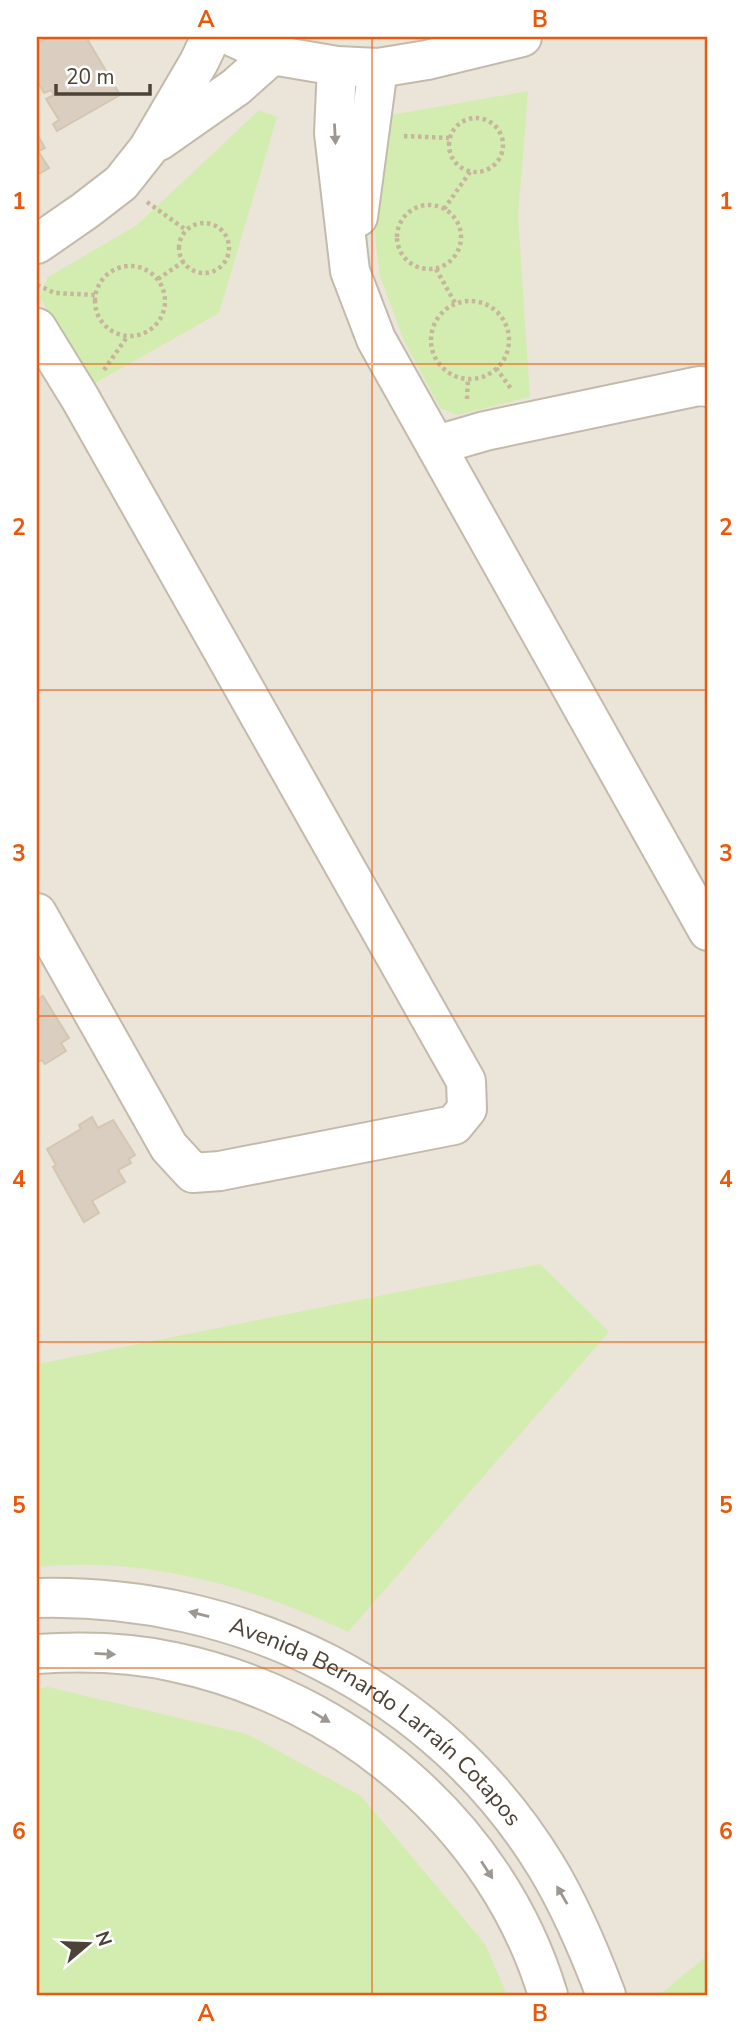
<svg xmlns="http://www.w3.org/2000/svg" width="745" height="2032" viewBox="0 0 745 2032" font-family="'Nunito Sans',sans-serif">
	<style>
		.residential { fill: #ebe4d8 }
		.green { fill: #d3edb1 }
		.building { fill: #d9cebf; stroke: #d4c6b1; stroke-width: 2 }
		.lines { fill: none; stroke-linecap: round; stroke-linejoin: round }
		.minor-casing { stroke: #c3baac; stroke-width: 42 }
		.path { stroke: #c6b69c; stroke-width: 4.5; stroke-dasharray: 3.5 3.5; stroke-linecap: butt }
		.minor { stroke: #fff; stroke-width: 38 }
		.oneway { fill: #9c9891 }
		.grid { fill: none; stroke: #e8590c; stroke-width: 2; stroke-opacity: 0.55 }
		.labels { text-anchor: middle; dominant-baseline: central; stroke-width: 6; stroke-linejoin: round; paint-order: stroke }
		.street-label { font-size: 23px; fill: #4b4337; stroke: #fff }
		.neatline { fill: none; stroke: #e8590c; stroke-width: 2.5 }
		.grid-label { font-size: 23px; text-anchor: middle; font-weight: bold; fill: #e8590c }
	</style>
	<rect width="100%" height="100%" fill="#f6f2ea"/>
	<!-- residential -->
	<path class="residential" d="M37,37H708V1995H37Z"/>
	<!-- green -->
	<path class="green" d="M528,91L518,216L530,397L457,415L440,408L404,341L380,276L371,205L390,115Z
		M259,110L277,117L219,313L90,386L40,297L48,277L137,225Z
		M540,1264L609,1332L348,1632C252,1586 145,1556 37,1567V1364Z
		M48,1687L247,1734L361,1796L485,1944L507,1995H37V1689Z
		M708,1955V1995H658H659Z"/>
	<!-- building -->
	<path class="building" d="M48,37H86L120,95L57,131L53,124L59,120L46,99L54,95L51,90L44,93L37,81V43Z
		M37,134L45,148L38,151L49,168L37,175Z
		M43,996L69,1038L61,1043L66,1051L45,1064L42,1060L37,1063V1000Z
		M92,1117L98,1128L113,1120L135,1155L129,1159L131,1163L118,1170L125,1182L92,1201L99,1213L84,1222L53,1167L56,1165L47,1149L81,1129L79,1125Z"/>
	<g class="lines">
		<defs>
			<g id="minor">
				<path d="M233,37L272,55L337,66L378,68L427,60L522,37"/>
				<path d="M337,66L334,133L350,271L376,339L708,931"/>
				<path d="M159,141L236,87L272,55"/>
				<path d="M358,217L378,68"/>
				<path d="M37,244L86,210L121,183L148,149L199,62L211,37"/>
				<path d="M37,328L80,398L466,1081L467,1109L454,1125L220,1171L193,1173L169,1147L37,913"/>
				<path d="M437,445L485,431L699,386L708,387"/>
				<path id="s1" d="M37,1598C241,1593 438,1689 546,1866C571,1907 589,1950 606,1995"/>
				<path d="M37,1654C82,1651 129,1652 174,1662C345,1698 497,1825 548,1995"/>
			</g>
		</defs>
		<!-- minor casing -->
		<use href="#minor" class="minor-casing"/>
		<!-- path -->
		<path class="path" d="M449 145a27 27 0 1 1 54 0a27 27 0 1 1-54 0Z
			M404,136L449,138
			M147,202L186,230
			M397 237a32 32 0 1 1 64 0a32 32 0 1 1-64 0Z
			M444,209L470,172
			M179 248a25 25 0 1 1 50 0a25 25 0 1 1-50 0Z
			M95 301a35 35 0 1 1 70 0a35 35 0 1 1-70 0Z
			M436,269L455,303
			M158,279L184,261
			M37,285L55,293L96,295
			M431 340a39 39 0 1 1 78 0a39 39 0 1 1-78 0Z
			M496,368L512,390
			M104,370L127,337
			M467,399L468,379"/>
		<!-- minor -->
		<use href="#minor" class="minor"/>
	</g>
	<!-- one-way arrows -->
	<defs><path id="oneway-solid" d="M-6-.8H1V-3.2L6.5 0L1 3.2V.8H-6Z" transform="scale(1.75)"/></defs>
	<g class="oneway">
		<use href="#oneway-solid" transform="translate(335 134) rotate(87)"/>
		<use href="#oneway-solid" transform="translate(199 1614) rotate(-166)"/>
		<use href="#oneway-solid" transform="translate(105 1654) rotate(3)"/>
		<use href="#oneway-solid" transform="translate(321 1717) rotate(31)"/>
		<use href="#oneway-solid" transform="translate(487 1870) rotate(57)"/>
		<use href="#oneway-solid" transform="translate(562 1895) rotate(-120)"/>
	</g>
	<!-- grid -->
	<path class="grid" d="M372,37V1995M37,364H708M37,690H708M37,1016H708M37,1342H708M37,1668H708"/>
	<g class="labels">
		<!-- street labels -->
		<g class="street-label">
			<text stroke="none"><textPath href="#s1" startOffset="373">Avenida Bernardo Larraín Cotapos</textPath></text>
		</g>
	</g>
	<!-- border -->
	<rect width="745" height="2032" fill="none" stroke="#ffffff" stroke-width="77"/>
	<!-- north arrow -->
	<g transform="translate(88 1944) rotate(71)" stroke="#ffffff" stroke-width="5" paint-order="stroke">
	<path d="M0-5L12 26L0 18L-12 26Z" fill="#4b4337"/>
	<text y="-10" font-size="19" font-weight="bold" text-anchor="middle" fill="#4b4337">N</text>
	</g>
	<!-- scale -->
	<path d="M56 84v10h94v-10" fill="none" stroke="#4b4337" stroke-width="3.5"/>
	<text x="66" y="84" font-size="21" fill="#4b4337" stroke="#ffffff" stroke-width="5" paint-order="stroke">20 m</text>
	<rect x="38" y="38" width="668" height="1956" class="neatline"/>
	<g class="grid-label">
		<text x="206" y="27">A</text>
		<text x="540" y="27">B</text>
		<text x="19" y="209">1</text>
		<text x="726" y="209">1</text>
		<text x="19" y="535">2</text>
		<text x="726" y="535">2</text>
		<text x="19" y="861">3</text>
		<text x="726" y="861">3</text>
		<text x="19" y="1187">4</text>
		<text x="726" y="1187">4</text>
		<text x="19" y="1513">5</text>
		<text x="726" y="1513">5</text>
		<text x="19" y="1839">6</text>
		<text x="726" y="1839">6</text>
		<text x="206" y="2021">A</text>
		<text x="540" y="2021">B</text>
	</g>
</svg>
